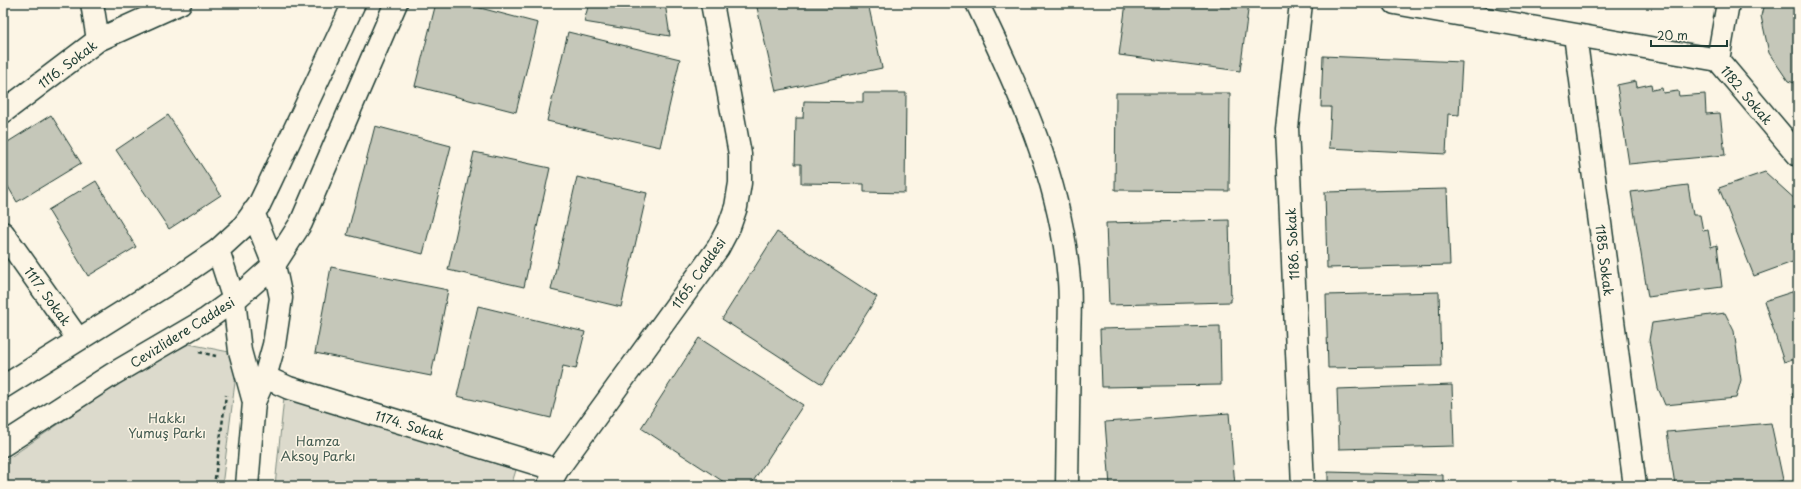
<svg xmlns="http://www.w3.org/2000/svg" width="1801" height="489" viewBox="0 0 1801 489" font-family="'Playpen Sans',sans-serif">
	<style>
		.green { fill: #dcdacc; stroke: #7e8c80 }
		.building { fill: #c5c7b9; stroke: #1f3d34 }
		.lines { fill: none; stroke-linecap: round; stroke-linejoin: round }
		.minor-casing { stroke: #1f3d34; stroke-width: 25 }
		.secondary-casing { stroke: #1f3d34; stroke-width: 25 }
		.path { stroke: #1f3d34; stroke-width: 2.5; stroke-dasharray: 4 3; stroke-linecap: butt }
		.minor { stroke: #fcf5e5; stroke-width: 22 }
		.secondary { stroke: #fcf5e5; stroke-width: 22 }
		.labels { text-anchor: middle; dominant-baseline: central; stroke-width: 3; stroke-linejoin: round; paint-order: stroke }
		.street-label { font-size: 13px; fill: #1f3d34; stroke: #fcf5e5 }
		.park-label { font-size: 13px; fill: #455c52; stroke: #fcf5e5 }
	</style>
	<rect width="100%" height="100%" fill="#fcf5e5"/>
	<filter id="ink" filterUnits="userSpaceOnUse"><feTurbulence type="fractalNoise" baseFrequency=".025" numOctaves="2"/><feDisplacementMap in="SourceGraphic" scale="8" xChannelSelector="R" yChannelSelector="G"/><feConvolveMatrix kernelMatrix="1 2 1 2 8 2 1 2 1" color-interpolation-filters="sRGB"/></filter>
	<g filter="url(#ink)">
		<!-- green -->
		<path class="green" d="M189,344L229,352L236,374L222,486H3V462L141,368Z
			M284,397L516,470L511,486H275Z"/>
		<!-- building -->
		<path class="building" d="M436,3H461L538,23L516,112L415,86Z
			M589,3H665L670,36L584,22Z
			M756,3H868L882,68L776,91Z
			M1126,3H1249L1240,71L1119,55Z
			M1764,3H1798V84L1788,81L1769,53L1761,16Z
			M568,32L680,59L660,147L547,121Z
			M1323,56L1462,62L1459,115L1448,114L1446,154L1329,148L1331,107H1321Z
			M1636,81L1637,87L1651,84L1652,90L1662,88L1663,93L1678,91L1679,96L1705,94L1706,114L1720,113L1725,155L1629,164L1617,85Z
			M863,93H906L905,193L864,192V184L801,183V164H795L796,118H803L804,101L863,102Z
			M1116,93H1230L1229,191L1115,190Z
			M51,115L81,163L17,202L3,178V145Z
			M168,115L221,195L169,229L116,150Z
			M375,126L451,146L423,254L347,235Z
			M474,152L550,168L524,287L448,270Z
			M1765,172L1798,202V260L1754,276L1719,188Z
			M577,177L647,193L621,307L551,290Z
			M96,181L136,247L88,276L48,210Z
			M1688,185L1693,215H1700L1703,231L1708,230L1711,247L1717,245L1722,287L1648,297L1631,192Z
			M1447,189L1450,265L1327,268L1325,192Z
			M1229,220L1231,302L1109,305L1106,223Z
			M777,232L877,297L822,384L722,319Z
			M331,267L448,290L431,376L315,353Z
			M1798,290V357L1784,362L1764,301Z
			M1439,292L1441,366L1328,368L1326,295Z
			M478,306L585,332L576,369L563,366L551,418L457,396Z
			M1725,313L1734,331L1741,380L1736,398L1665,405L1658,388L1649,340L1652,323Z
			M1220,326L1221,385L1102,387L1100,329Z
			M699,338L803,405L750,486H730L641,428Z
			M1452,385L1454,446L1339,449L1337,389Z
			M1798,391V409L1792,393Z
			M1229,413L1235,486H1110L1105,422Z
			M1771,423L1783,480L1775,483L1774,486H1677L1675,485L1667,432Z
			M1328,472L1443,475V486H1328Z"/>
		<g class="lines">
			<defs>
				<path id="minor" d="M92,3L98,40
					M977,3C1020,92 1061,180 1069,280C1071,302 1069,325 1069,347C1068,393 1068,440 1067,486
					M1301,3L1287,128L1303,486
					M1395,3L1718,60
					M1728,3L1718,60L1798,155
					M1575,35L1635,486
					M3,112L98,40L180,3
					M3,233L78,339
					M234,300L240,351L254,402
					M265,377L289,388L557,470
					M247,486L254,402L265,377L274,345L281,298L274,265
					M548,486L557,470L718,248L729,227L736,207L740,183V154L712,3"/>
				<path id="secondary" d="M253,212L274,265
					M218,250L234,300
					M3,387L177,278L218,250L242,228L259,205L271,180L354,3
					M3,445L113,374L207,319L239,296L274,265L301,223L396,3"/>
			</defs>
			<!-- minor casing -->
			<use href="#minor" class="minor-casing"/>
			<!-- secondary casing -->
			<use href="#secondary" class="secondary-casing"/>
			<!-- path -->
			<path class="path" d="M199,352L216,356
				M214,486L226,395"/>
			<!-- minor -->
			<use href="#minor" class="minor"/>
			<!-- secondary -->
			<use href="#secondary" class="secondary"/>
		</g>
	</g>
	<g class="labels">
		<!-- street labels -->
		<g class="street-label">
			<text transform="translate(67 64) rotate(-37)">1116. Sokak</text>
			<text transform="translate(1747 95) rotate(50)">1182. Sokak</text>
			<text transform="translate(1292 244) rotate(-93)">1186. Sokak</text>
			<text transform="translate(1605 260) rotate(83)">1185. Sokak</text>
			<text transform="translate(698 273) rotate(-55)">1165. Caddesi</text>
			<text transform="translate(48 296) rotate(54)">1117. Sokak</text>
			<text transform="translate(182 332) rotate(-32)">Cevizlidere Caddesi</text>
			<text transform="translate(410 425) rotate(17)">1174. Sokak</text>
		</g>
		<!-- park labels -->
		<g class="park-label">
			<text x="167" y="417">Hakkı<tspan x="167" dy="15">Yumuş Parkı</tspan></text>
			<text x="318" y="440">Hamza<tspan x="318" dy="15">Aksoy Parkı</tspan></text>
		</g>
	</g>
	<!-- margin -->
	<rect width="1801" height="489" fill="none" stroke="#fcf5e5" stroke-width="16"/>
	<rect x="8" y="8" width="1785" height="473" fill="none" stroke="#1f3d34" stroke-width="1.5" filter="url(#ink)"/>
	<!-- scale -->
	<path d="M1651 40v6h76v-6" fill="none" stroke="#1f3d34" stroke-width="2"/>
	<text x="1657" y="40" font-size="12" fill="#1f3d34" stroke="#fcf5e5" stroke-width="3" paint-order="stroke">20 m</text>
</svg>
